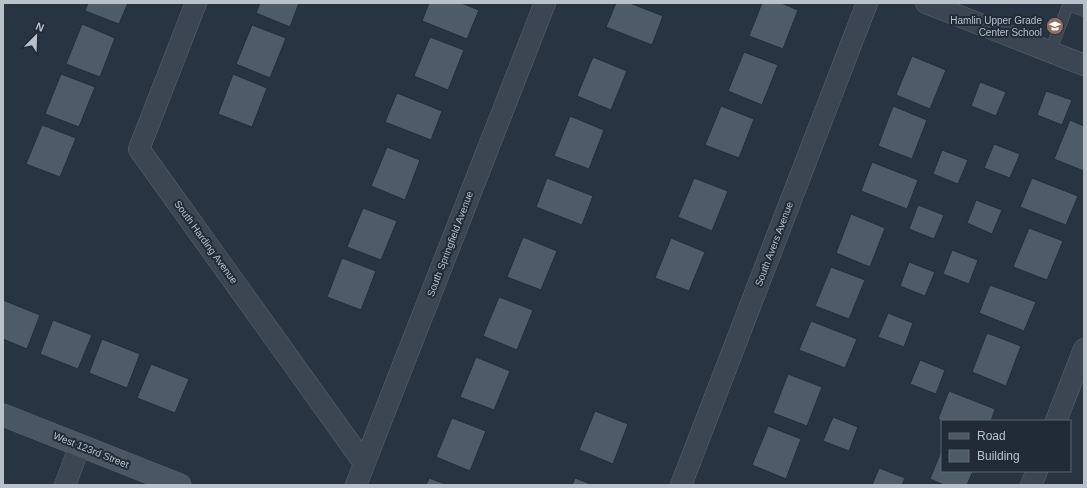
<svg xmlns="http://www.w3.org/2000/svg" width="1087" height="488" viewBox="0 0 1087 488" font-family="Arial,sans-serif">
	<style>
		.building { fill: #4e5c6a; stroke: #232d39 }
		.lines { fill: none; stroke-linecap: round; stroke-linejoin: round }
		.lane-casing { stroke: #5a646f; stroke-width: 12 }
		.street-casing { stroke: #5a646f; stroke-width: 22 }
		.secondary-casing { stroke: #5a646f; stroke-width: 23 }
		.lane { stroke: #3c4652; stroke-width: 11 }
		.street { stroke: #3c4652; stroke-width: 21 }
		.secondary { stroke: #4a5664; stroke-width: 22 }
		.labels { text-anchor: middle; dominant-baseline: central; stroke-width: 4; stroke-linejoin: round; paint-order: stroke }
		.poi-label { font-size: 10px; fill: #b9c1cb; stroke: #212b37; text-anchor: end }
		.street-label { font-size: 10px; fill: #b9c1cb; stroke: #212b37 }
	</style>
	<rect width="100%" height="100%" fill="#283442"/>
	<!-- building -->
	<path class="building" d="M88,3H128L119,24L85,11Z
		M260,3H299L290,27L256,13Z
		M429,3H461L479,10L467,39L422,21Z
		M616,3H630L663,16L652,45L606,27Z
		M762,3H781L798,10L783,49L749,36Z
		M82,24L115,38L100,77L66,64Z
		M252,25L286,38L270,78L236,64Z
		M430,37L464,50L448,90L414,76Z
		M744,52L778,65L762,105L728,91Z
		M912,56L946,70L930,109L896,95Z
		M593,57L627,71L611,110L577,96Z
		M61,74L95,87L79,127L45,114Z
		M233,74L267,88L252,127L218,114Z
		M980,82L1006,92L996,116L971,106Z
		M1046,91L1072,100L1062,125L1037,115Z
		M397,93L442,111L431,140L385,122Z
		M721,106L754,119L739,158L705,145Z
		M893,106L927,120L912,159L878,146Z
		M570,116L604,130L589,169L554,156Z
		M1070,120L1084,126V171L1054,159Z
		M42,125L76,138L60,177L26,164Z
		M994,144L1020,154L1010,178L984,168Z
		M387,147L420,160L405,200L371,186Z
		M942,150L968,160L958,184L933,174Z
		M872,162L918,180L907,209L861,191Z
		M547,178L593,196L582,225L536,207Z
		M694,178L728,191L712,231L678,217Z
		M1032,178L1078,196L1066,225L1020,207Z
		M976,200L1002,210L992,234L967,223Z
		M918,205L944,215L934,239L909,229Z
		M363,208L397,221L381,260L347,247Z
		M851,214L885,228L870,267L836,253Z
		M1029,228L1063,241L1047,280L1013,267Z
		M523,237L557,251L541,290L507,277Z
		M671,238L705,252L689,291L655,278Z
		M952,250L978,260L969,284L943,274Z
		M342,258L376,271L361,310L327,297Z
		M909,262L935,272L925,296L900,286Z
		M831,267L865,280L849,319L815,306Z
		M990,285L1036,302L1024,331L979,313Z
		M499,297L533,310L517,350L483,336Z
		M3,300L40,315L27,349L3,339Z
		M888,313L913,323L904,347L878,337Z
		M53,320L92,335L78,369L40,354Z
		M811,321L857,339L845,368L799,350Z
		M987,333L1021,346L1006,386L972,372Z
		M102,339L140,354L127,388L89,373Z
		M476,357L510,371L494,410L460,397Z
		M920,360L945,370L936,394L910,384Z
		M151,364L189,379L175,413L137,398Z
		M788,374L822,387L807,426L773,413Z
		M949,391L995,409L991,421H942L938,419Z
		M595,411L628,424L613,464L579,450Z
		M833,417L858,427L849,451L823,441Z
		M452,418L486,431L470,471L436,457Z
		M768,426L801,439L786,479L752,465Z
		M942,449V471H973L967,485H944L930,479Z
		M879,468L905,478L902,485H872Z
		M429,478L448,485H426Z
		M575,478L593,485H572Z"/>
	<g class="lines">
		<defs>
			<path id="lane" d="M1068,5L1084,11
				M1050,52L1069,3"/>
			<path id="street" d="M196,3L139,149L364,463
				M926,3L1084,65
				M1056,421L1084,349
				M65,485L80,445
				M356,485L545,3
				M681,485L867,3
				M1031,485L1037,471"/>
			<path id="secondary" d="M3,415L180,485"/>
		</defs>
		<!-- lane casing -->
		<use href="#lane" class="lane-casing"/>
		<!-- street casing -->
		<use href="#street" class="street-casing"/>
		<!-- secondary casing -->
		<use href="#secondary" class="secondary-casing"/>
		<!-- lane -->
		<use href="#lane" class="lane"/>
		<!-- street -->
		<use href="#street" class="street"/>
		<!-- secondary -->
		<use href="#secondary" class="secondary"/>
	</g>
	<!-- icons -->
	<defs>
		<symbol id="school-disc" viewBox="-11 -11 22 22"><circle r="9.5" fill="#8d6e63" stroke="#212b37"/><path d="M0-5L7-2L0 1L-7-2ZM-4 1L0 2.5L4 1V4Q0 6-4 4Z" fill="#fff"/></symbol>
	</defs>
	<g fill-rule="evenodd">
		<use href="#school-disc" x="1045" y="16" width="20" height="20"/>
	</g>
	<g class="labels">
		<!-- poi labels -->
		<g class="poi-label">
			<text x="1042" y="20">Hamlin Upper Grade<tspan x="1042" dy="12">Center School</tspan></text>
		</g>
		<!-- street labels -->
		<g class="street-label">
			<text transform="translate(206 242) rotate(54)">South Harding Avenue</text>
			<text transform="translate(450 244) rotate(-69)">South Springfield Avenue</text>
			<text transform="translate(774 244) rotate(-69)">South Avers Avenue</text>
			<text transform="translate(91 450) rotate(22)">West 123rd Street</text>
		</g>
	</g>
	<!-- border -->
	<rect width="1087" height="488" fill="none" stroke="#b9c1cb" stroke-width="8"/>
	<!-- legend -->
	<rect x="941" y="420" width="130" height="52" fill="#212b37" stroke="#5e6772"/>
	<rect x="949" y="433" width="20" height="6" fill="#4a5664" stroke="#5e6772"/>
	<text x="977" y="440" font-size="12" fill="#b9c1cb">Road</text>
	<rect x="949" y="450" width="20" height="12" fill="#4e5c6a" stroke="#5e6772"/>
	<text x="977" y="460" font-size="12" fill="#b9c1cb">Building</text>
	<!-- north arrow -->
	<g transform="translate(36 36) rotate(23)" stroke="#212b37" stroke-width="3" paint-order="stroke">
	<path d="M0-3L7 15L0 10L-7 15Z" fill="#b9c1cb"/>
	<text y="-6" font-size="11" font-weight="bold" text-anchor="middle" fill="#b9c1cb">N</text>
	</g>
</svg>
